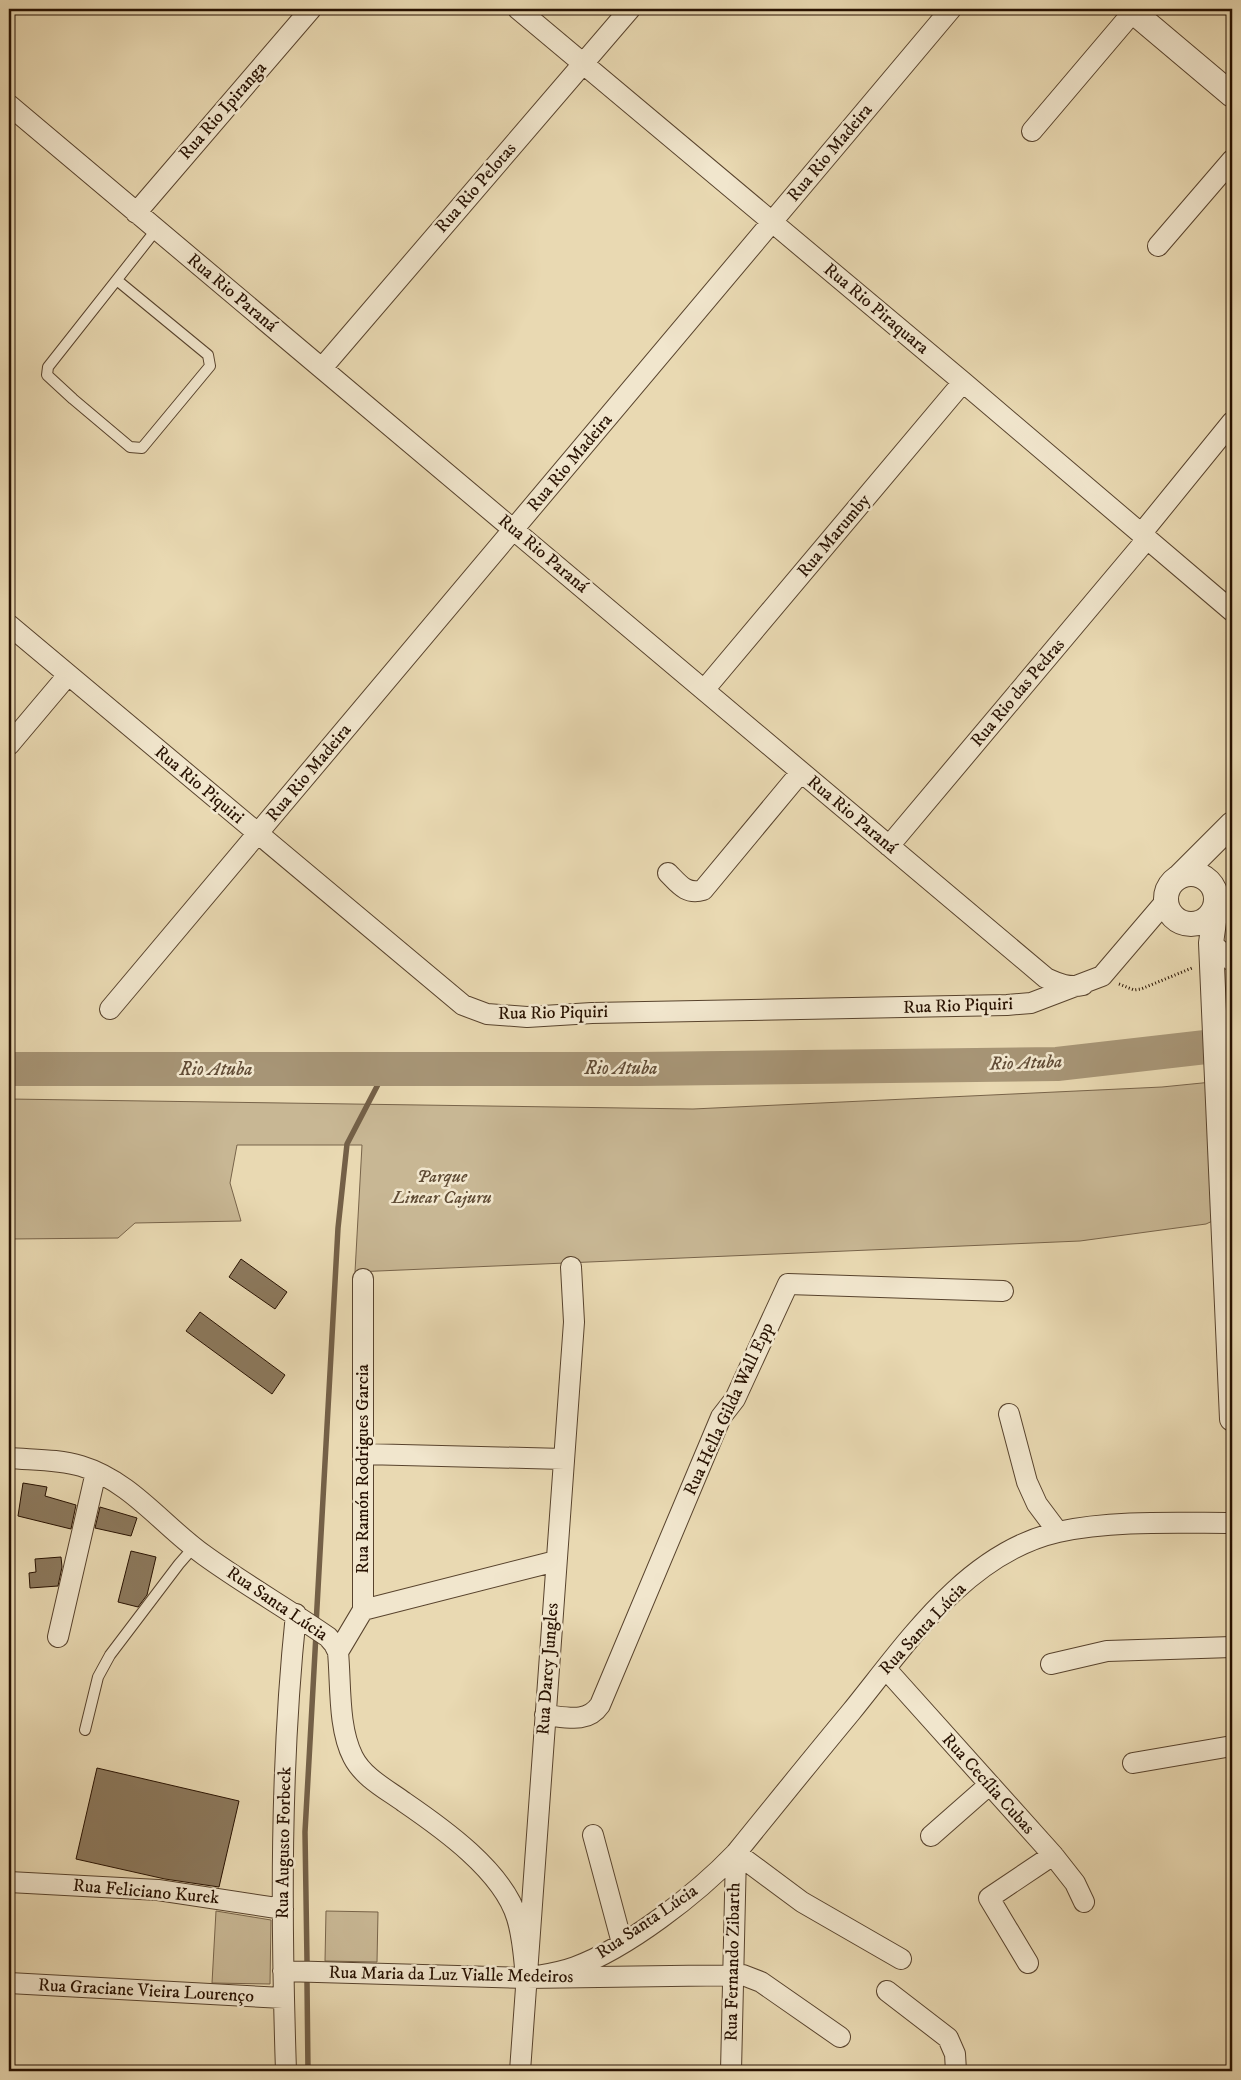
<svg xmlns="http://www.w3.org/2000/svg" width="1241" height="2080" viewBox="0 0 1241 2080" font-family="'IM FELL DW Pica',serif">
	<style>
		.green { fill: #c8b794; stroke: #78644a }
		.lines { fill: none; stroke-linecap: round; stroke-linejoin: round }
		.stream { stroke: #746047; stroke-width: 5.5 }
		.river { stroke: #a79576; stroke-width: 34 }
		.building { fill: #8c795d; stroke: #271101 }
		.service-casing { stroke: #58432d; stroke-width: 12 }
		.minor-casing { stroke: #58432d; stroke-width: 22 }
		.tertiary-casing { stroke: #58432d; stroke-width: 26 }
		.path { stroke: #271101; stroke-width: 3; stroke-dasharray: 1 2.5; stroke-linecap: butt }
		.service { stroke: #f1e6cd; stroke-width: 10 }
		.minor { stroke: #f1e6cd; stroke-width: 20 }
		.tertiary { stroke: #f1e6cd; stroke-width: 24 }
		.labels { text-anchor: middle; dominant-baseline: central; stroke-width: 5; stroke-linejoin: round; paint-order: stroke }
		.street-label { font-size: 18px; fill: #271101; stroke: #f1e6cd }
		.park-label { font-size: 18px; font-style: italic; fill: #5f4b34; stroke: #f1e6cd }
		.water-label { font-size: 19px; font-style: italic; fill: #614c36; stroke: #f1e6cd }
	</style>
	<rect width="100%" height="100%" fill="#e9d9b2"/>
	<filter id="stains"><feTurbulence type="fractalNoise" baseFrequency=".004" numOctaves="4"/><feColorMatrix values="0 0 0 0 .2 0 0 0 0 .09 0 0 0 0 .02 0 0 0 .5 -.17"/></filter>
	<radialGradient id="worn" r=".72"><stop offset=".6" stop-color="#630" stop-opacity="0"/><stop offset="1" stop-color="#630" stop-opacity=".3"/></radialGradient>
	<!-- green -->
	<path class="green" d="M1232,1080V1212L1206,1224L1080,1241L355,1272L362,1145H237L230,1183L241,1221L135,1223L118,1238L9,1239V1099L693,1109L1162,1087Z
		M216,1911L271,1920L270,1984L212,1983Z
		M326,1911L378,1912L377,1962L325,1961Z"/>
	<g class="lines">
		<!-- stream -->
		<path class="stream" d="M316,1625L338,1228L347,1144L386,1069
			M307,1961L305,1832L316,1634
			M307,1983L308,2071"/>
		<!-- river -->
		<path class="river" d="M9,1069H640L1057,1064L1232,1044"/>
	</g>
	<!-- building -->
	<path class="building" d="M241,1259L287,1292L275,1309L229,1277Z
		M200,1312L285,1375L272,1394L186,1331Z
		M23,1483L47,1487L45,1496L76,1505L71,1529L18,1516Z
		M100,1507L137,1518L131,1536L95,1528Z
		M131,1551L156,1557L147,1595L138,1607L118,1602Z
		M61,1557L62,1567L58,1586L30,1588L29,1573L36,1572L35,1559Z
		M97,1768L239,1801L219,1887L165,1879L76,1859Z"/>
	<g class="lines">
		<defs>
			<path id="service" d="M118,281L208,355L210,366L142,448L130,447L73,399L47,375L48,367L156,230
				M85,1730L98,1677L110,1655L179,1564L193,1548"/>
			<path id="minor" d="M518,9L963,382L1232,611
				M9,105L1046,978C1059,984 1069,988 1083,985
				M1032,131L1133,12
				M136,213L311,9
				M1158,246L1232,160
				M322,368L630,9
				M1141,534L1232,422
				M9,625L463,1005L487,1014L527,1017L592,1013L1007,1005L1031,1003L1102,976L1166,901
				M704,690L963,382
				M9,745L68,675
				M889,846L1147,539
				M668,873C679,884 686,895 703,890L801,772
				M1211,943L1232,961
				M110,1009L951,9
				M1009,1414L1027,1482L1037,1504L1058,1532
				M363,1454L564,1459
				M9,1458C33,1460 58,1459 81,1466C131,1481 163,1526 204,1555C244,1584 288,1609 328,1637L334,1644L338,1652C341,1684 338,1728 353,1757C363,1777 386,1789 404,1802C442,1828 503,1871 517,1918C523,1937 524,1958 526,1978C542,1975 559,1973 575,1967C627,1948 697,1894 736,1853C774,1806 812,1759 851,1712C907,1643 966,1553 1058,1532C1112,1520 1177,1523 1232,1523
				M363,1610L556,1561
				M58,1637L96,1472
				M338,1652L363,1610V1279
				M1051,1664L1107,1651L1232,1647
				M886,1669L1053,1855L1075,1883L1084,1902
				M545,1715C566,1717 587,1724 600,1705L721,1417L735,1399L788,1284L1003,1291
				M1133,1763L1232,1746
				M593,1835L622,1943
				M931,1836L989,1785
				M736,1853L802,1902L901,1959
				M9,1882L158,1890L283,1909
				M1028,1963L989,1898L1053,1855
				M283,1971L526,1978L743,1975L761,1982L840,2037
				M9,1983L283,1998
				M887,1991L948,2038L955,2054L956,2071
				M286,2071C281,1919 280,1766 296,1614
				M520,2071L574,1322L571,1267
				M731,2071L736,1853"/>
			<path id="tertiary" d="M1130,9L1232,95
				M1166 899a25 25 0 1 1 50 0a25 25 0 1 1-50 0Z
				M1180,876L1232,824
				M1217,900L1211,943L1232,1419"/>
		</defs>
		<!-- service casing -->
		<use href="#service" class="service-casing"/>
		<!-- minor casing -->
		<use href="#minor" class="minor-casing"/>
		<!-- tertiary casing -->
		<use href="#tertiary" class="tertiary-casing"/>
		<!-- path -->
		<path class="path" d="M1119,984L1134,990L1141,989L1192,968"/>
		<!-- service -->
		<use href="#service" class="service"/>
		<!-- minor -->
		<use href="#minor" class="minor"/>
		<!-- tertiary -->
		<use href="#tertiary" class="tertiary"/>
	</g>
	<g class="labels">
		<!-- street labels -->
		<g class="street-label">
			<text transform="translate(223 111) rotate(-49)">Rua Rio Ipiranga</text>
			<text transform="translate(830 153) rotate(-50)">Rua Rio Madeira</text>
			<text transform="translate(476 188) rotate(-49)">Rua Rio Pelotas</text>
			<text transform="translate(232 293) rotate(40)">Rua Rio Paraná</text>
			<text transform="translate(876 309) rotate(40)">Rua Rio Piraquara</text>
			<text transform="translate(570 463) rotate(-50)">Rua Rio Madeira</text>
			<text transform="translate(834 536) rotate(-50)">Rua Marumby</text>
			<text transform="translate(543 554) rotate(40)">Rua Rio Paraná</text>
			<text transform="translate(1018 693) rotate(-50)">Rua Rio das Pedras</text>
			<text transform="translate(309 773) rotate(-50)">Rua Rio Madeira</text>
			<text transform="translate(199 785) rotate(40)">Rua Rio Piquiri</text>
			<text transform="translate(852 815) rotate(40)">Rua Rio Paraná</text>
			<text transform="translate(958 1006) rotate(-2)">Rua Rio Piquiri</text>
			<text transform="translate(553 1013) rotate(-1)">Rua Rio Piquiri</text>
			<text transform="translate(729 1409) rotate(-65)">Rua Hella Gilda Wall Epp</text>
			<text transform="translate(363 1469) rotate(-90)">Rua Ramón Rodrigues Garcia</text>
			<text transform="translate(277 1604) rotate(34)">Rua Santa Lúcia</text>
			<text transform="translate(923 1629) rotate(-47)">Rua Santa Lúcia</text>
			<text transform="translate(548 1669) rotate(-86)">Rua Darcy Jungles</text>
			<text transform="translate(988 1784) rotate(48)">Rua Cecília Cubas</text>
			<text transform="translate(284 1843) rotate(-89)">Rua Augusto Forbeck</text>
			<text transform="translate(146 1892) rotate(5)">Rua Feliciano Kurek</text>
			<text transform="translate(647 1922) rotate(-34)">Rua Santa Lúcia</text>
			<text transform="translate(733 1962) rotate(-89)">Rua Fernando Zibarth</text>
			<text transform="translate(451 1975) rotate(1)">Rua Maria da Luz Vialle Medeiros</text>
			<text transform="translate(146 1991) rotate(3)">Rua Graciane Vieira Lourenço</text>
		</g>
		<!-- park labels -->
		<g class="park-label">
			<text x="442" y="1177">Parque<tspan x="442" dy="21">Linear Cajuru</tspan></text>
		</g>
		<!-- water labels -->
		<g class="water-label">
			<text transform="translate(1026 1063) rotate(-2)">Rio Atuba</text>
			<text x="621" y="1068">Rio Atuba</text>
			<text x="216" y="1069">Rio Atuba</text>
		</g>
	</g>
	<!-- margin -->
	<rect width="1241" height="2080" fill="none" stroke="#e9d9b2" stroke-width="30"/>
	<rect x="10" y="10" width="1221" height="2060" fill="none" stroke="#271101" stroke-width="2.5"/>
	<rect x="15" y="15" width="1211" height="2050" fill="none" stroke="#271101"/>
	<rect width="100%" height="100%" filter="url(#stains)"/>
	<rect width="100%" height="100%" fill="url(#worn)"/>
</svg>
